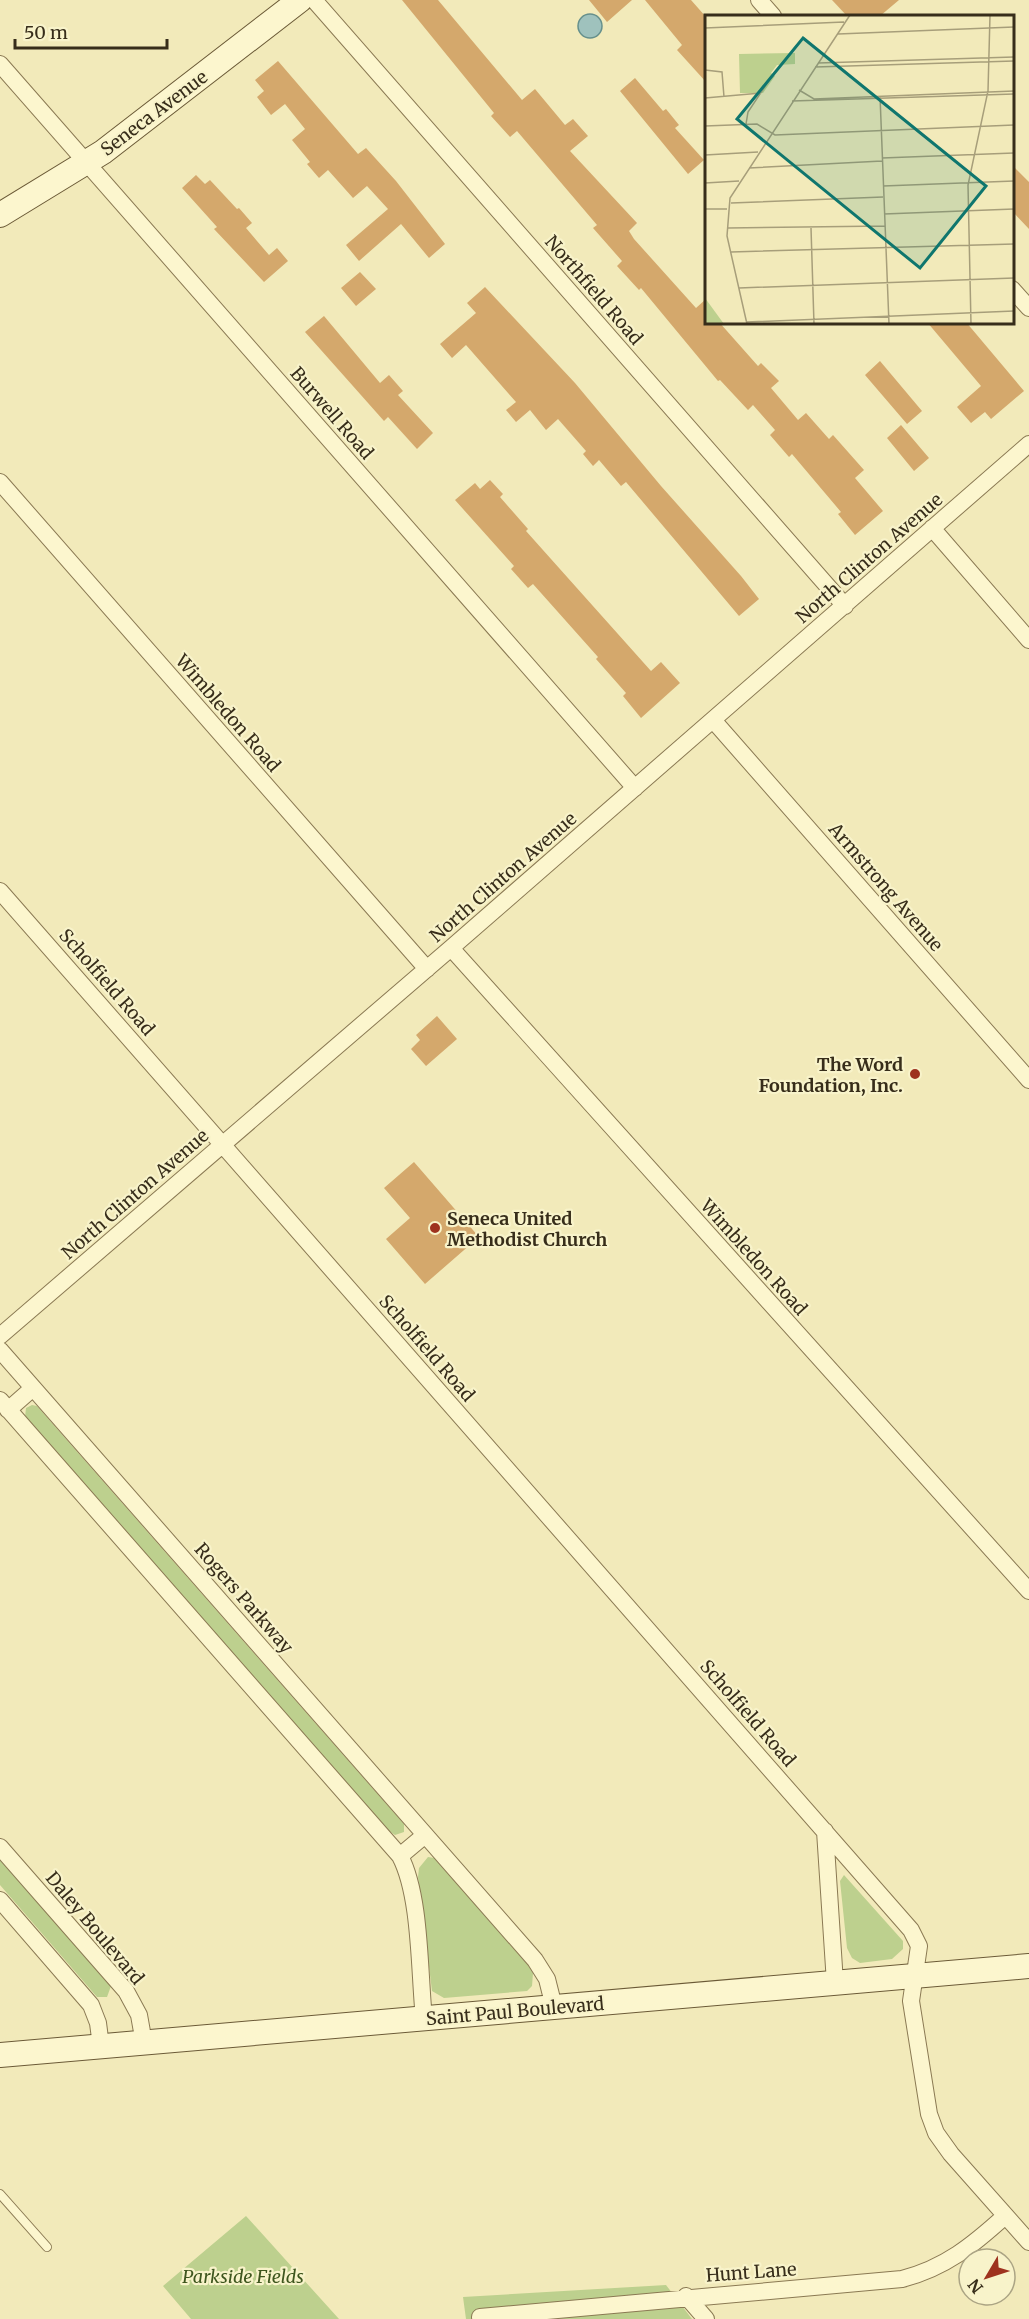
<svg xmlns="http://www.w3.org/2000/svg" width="1029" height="2319" viewBox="0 0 1029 2319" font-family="Merriweather,serif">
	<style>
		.green { fill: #bdd08e }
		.water { fill: #9fc2bd; stroke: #66908c; stroke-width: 1.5 }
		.building { fill: #d4a86c }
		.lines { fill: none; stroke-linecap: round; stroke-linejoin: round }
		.lane-casing { stroke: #8a7953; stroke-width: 10 }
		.street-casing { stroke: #8a7953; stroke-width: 18 }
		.secondary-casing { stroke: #6b5a37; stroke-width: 26 }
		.lane { stroke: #fcf6ce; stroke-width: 8 }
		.street { stroke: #fcf6ce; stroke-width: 16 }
		.secondary { stroke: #fcf6ce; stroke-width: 24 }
		.poi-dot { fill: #9e321e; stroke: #f8f3ca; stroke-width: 2 }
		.labels { text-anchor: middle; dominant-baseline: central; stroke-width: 4.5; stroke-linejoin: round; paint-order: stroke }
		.street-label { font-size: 18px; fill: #372d1a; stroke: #f8f3ca }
		.poi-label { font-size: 18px; font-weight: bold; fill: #372d1a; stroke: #f8f3ca; text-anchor: end }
		.park-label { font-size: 18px; font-style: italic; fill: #3e561e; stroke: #f8f3ca }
		.inset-road { fill: none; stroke: #a79e7a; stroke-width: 1.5 }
		.view { fill: #0f766e; fill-opacity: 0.15; stroke: #0f766e; stroke-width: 3 }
		.inset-edge { fill: none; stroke: #372d1a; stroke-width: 3 }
	</style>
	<rect width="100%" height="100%" fill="#f2eaba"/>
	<!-- green -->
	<path class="green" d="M32,1405L37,1406L404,1824V1832L395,1835L389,1831L25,1417L26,1408Z
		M428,1857L434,1858L528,1965L533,1973L532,1986L527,1991L444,1998L432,1991L418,1877L419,1868Z
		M0,1860L111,1986L107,1997H97L0,1885Z
		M844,1875L903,1941V1949L892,1959L860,1963L852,1958L847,1948L840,1881Z
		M246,2216L339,2319H191L163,2286Z
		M666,2285L692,2319H466L463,2297Z"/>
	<!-- water -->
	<path class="water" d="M578 26a12 12 0 1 1 24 0a12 12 0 1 1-24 0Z"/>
	<!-- building -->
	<path class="building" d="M402,0H438L522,100L535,89L565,125L573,119L588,136L570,151L637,223L629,231L634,239L696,308L706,299V322H719L758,366L761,363L779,381L771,388L798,420L806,413L829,439L833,435L864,470L855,478L883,511L855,535L838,514L841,512L792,454L789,457L770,435L775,430L753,405L748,410L720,380L718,381L641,288L639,290L617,266L622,261L593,228L597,225L517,131L510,137L491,116L494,113Z
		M589,0H632L607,22Z
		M645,0H691L706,17V82L677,50L682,45Z
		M832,0H899L880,16H847Z
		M278,61L358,154L366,148L396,181L445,244L429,258L401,224L359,261L346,245L388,209L367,186L353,198L328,170L319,178L307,164L310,162L292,140L305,129L285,104L271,115L257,97L264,91L255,80Z
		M635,78L663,111L666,109L679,125L675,128L704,160L688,174L620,91Z
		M1012,165L1029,182V229L1012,211Z
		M196,175L205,184L210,180L237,209L239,208L252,223L246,228L269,255L277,248L288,261L264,282L214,229L217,227L182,188Z
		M360,272L376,289L356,306L341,288Z
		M485,287L575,383L661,486L741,576L759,599L739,616L626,482L621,486L599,460L593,466L583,454L586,451L558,419L546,430L530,410L516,422L506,410L516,402L466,345L452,358L440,344L476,313L467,303Z
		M324,316L380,383L389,375L403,391L398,395L433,433L417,449L388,417L384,421L305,332Z
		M927,322H966L1024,391L991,419L985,412L971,423L957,407L981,386Z
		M880,361L922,411L907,424L865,375Z
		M901,425L929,458L914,471L887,438Z
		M490,480L503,494L500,497L528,529L526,531L651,671L661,662L680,683L641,718L623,696L626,693L596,659L598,657L533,584L528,588L511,569L514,566L455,500L475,483L480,489Z
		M437,1016L457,1039L426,1066L411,1049L420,1040L416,1035Z
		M414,1162L479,1237L425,1284L386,1239L410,1218L384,1188Z"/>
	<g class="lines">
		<defs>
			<path id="lane" d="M0,2194L47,2247"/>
			<path id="street" d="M314,0L845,606
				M759,0L773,16
				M0,64L635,788
				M1012,289L1029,308
				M0,482L427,969
				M932,528L1029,640
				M713,720L1029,1080
				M0,891L911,1930L919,1946L911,2001L929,2114L936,2133L951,2154L1029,2242
				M451,948L1029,1591
				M0,1336L451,948L1029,444
				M0,1350L535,1960L547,1979L554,2007
				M0,1400L400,1856C421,1896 419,1971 424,2019
				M8,1410L33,1388
				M825,1831L835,1983
				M0,1847L126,1991L139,2015L144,2043
				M400,1856L425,1835
				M0,1900L91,2005L98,2023L101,2046
				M686,2296L706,2319
				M480,2317L902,2279C945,2268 973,2245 1005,2216"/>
			<path id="secondary" d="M0,215L103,152L300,0
				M0,2055L1029,1966"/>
		</defs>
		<!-- lane casing -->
		<use href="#lane" class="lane-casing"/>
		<!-- street casing -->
		<use href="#street" class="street-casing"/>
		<!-- secondary casing -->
		<use href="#secondary" class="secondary-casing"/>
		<!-- lane -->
		<use href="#lane" class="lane"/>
		<!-- street -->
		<use href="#street" class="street"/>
		<!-- secondary -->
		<use href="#secondary" class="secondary"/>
	</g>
	<!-- markers -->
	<g class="poi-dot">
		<circle cx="915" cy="1074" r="6"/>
		<circle cx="435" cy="1228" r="6"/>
	</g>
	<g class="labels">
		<!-- street labels -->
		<g class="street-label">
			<text transform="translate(154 113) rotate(-37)">Seneca Avenue</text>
			<text transform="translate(594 290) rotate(49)">Northfield Road</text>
			<text transform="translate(332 413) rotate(49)">Burwell Road</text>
			<text transform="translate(869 558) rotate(-41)">North Clinton Avenue</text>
			<text transform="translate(228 713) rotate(49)">Wimbledon Road</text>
			<text transform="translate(503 877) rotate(-41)">North Clinton Avenue</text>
			<text transform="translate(886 887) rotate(49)">Armstrong Avenue</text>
			<text transform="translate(107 982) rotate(49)">Scholfield Road</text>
			<text transform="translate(135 1194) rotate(-41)">North Clinton Avenue</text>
			<text transform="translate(754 1257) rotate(48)">Wimbledon Road</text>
			<text transform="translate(427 1348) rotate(49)">Scholfield Road</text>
			<text transform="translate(244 1598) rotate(49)">Rogers Parkway</text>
			<text transform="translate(748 1713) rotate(49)">Scholfield Road</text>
			<text transform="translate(95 1928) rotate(50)">Daley Boulevard</text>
			<text transform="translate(515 2011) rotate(-5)">Saint Paul Boulevard</text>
			<text transform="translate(751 2272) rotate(-4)">Hunt Lane</text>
		</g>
		<!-- poi labels -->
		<g class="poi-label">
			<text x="903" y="1064">The Word<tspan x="903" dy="21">Foundation, Inc.</tspan></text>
			<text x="447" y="1218" text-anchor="start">Seneca United<tspan x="447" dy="21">Methodist Church</tspan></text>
		</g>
		<!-- park labels -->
		<g class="park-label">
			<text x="243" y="2276">Parkside Fields</text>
		</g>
	</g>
	<!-- overview -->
	<g transform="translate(705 15)">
		<rect width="309" height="309" fill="#f2eaba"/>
		<path d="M90,38V49L72,50L66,58L70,61L58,78H35L34,39ZM0,283L19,309H0Z" fill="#bdd08e"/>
		<path class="inset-road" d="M0,13L139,7M133,19L309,12M113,48L309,42M110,52L309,46M0,55L17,57L19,82M94,75L109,84L309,76M175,81L184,309M0,83L56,78M87,86L309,79M41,109L43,97L67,61M0,111L52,109L70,120L309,110M0,140L53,137M177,143L309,138M44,153L177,146M0,168L34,166M178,171L309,166M26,188L178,182M0,194H22M179,199L309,194M23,213L180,211M106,213L109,309M26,237L309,229M34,273L309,263M42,307L309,296M42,309L22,221L25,183L145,0M266,309L263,170L283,76L285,0"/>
		<path class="view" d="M98,23L281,171L215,253L32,104Z"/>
		<rect width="309" height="309" class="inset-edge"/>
	</g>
	<!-- north arrow -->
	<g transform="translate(987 2277) rotate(231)"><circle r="28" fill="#f8f3ca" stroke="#aba484" stroke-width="1.5"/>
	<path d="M0-4.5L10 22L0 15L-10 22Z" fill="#9e321e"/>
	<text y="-9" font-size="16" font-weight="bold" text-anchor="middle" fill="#372d1a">N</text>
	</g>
	<!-- scale -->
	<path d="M15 39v9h152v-9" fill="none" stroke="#372d1a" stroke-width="3"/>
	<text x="24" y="39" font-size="18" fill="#372d1a" stroke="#f8f3ca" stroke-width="4.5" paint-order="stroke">50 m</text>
</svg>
